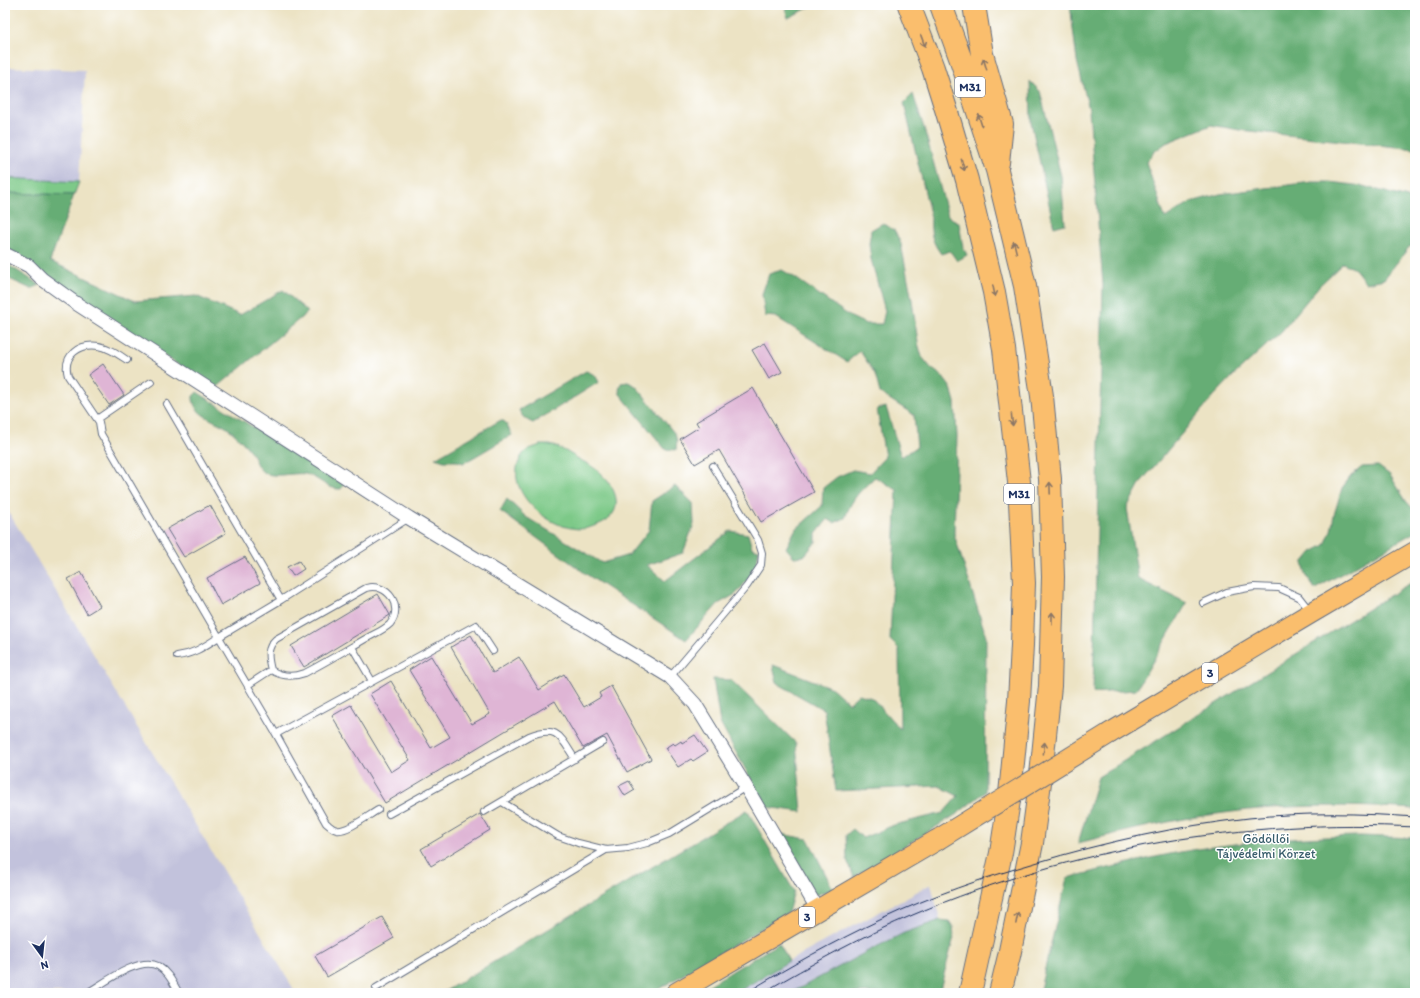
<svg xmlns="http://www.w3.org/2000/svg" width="1420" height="998" viewBox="0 0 1420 998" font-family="Itim,sans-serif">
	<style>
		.industrial { fill: #c2c2dc }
		.green { fill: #7dc988; stroke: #4c7c73 }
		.forest { fill: #66ad74; stroke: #406e69 }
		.building { fill: #dfb5d5 }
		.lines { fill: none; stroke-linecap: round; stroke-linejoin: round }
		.lane-casing { stroke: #646e82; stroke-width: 8 }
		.street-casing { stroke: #646e82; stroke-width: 15 }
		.primary-casing { stroke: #646e82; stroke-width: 22 }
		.highway-casing { stroke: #646e82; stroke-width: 24 }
		.lane { stroke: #fff; stroke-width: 6 }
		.street { stroke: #fff; stroke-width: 13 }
		.primary { stroke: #fabe6d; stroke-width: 20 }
		.highway { stroke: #fabe6d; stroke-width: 22 }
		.tram { stroke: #1b2f5e; stroke-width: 1 }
		.primary-bridge-casing { stroke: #646e82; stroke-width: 22; stroke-linecap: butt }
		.primary-bridge { stroke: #fabe6d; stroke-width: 20 }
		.oneway { stroke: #8a7666 }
		.labels { text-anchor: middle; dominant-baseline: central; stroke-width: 3; stroke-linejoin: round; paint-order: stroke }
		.shield { fill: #fff; stroke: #5f6d8e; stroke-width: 1 }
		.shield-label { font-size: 12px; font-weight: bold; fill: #1b2f5e }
		.park-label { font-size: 13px; fill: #385d6b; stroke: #fff }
	</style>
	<rect width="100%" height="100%" fill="#fff"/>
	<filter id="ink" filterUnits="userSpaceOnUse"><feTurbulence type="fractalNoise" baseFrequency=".025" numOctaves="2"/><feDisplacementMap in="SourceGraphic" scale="8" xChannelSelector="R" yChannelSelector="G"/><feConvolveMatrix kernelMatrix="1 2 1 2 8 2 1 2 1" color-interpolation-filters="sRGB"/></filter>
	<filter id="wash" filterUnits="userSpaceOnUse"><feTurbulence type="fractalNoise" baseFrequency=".012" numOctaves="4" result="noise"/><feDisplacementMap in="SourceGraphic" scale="16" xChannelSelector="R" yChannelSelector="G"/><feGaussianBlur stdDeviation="0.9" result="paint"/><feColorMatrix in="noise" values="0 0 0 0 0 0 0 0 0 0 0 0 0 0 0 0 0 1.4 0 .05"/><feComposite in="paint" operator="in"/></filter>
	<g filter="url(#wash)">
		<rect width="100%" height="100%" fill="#ece3c4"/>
		<!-- industrial -->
		<path class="industrial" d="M5,67L85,70L79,182L5,178Z
			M5,506L296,993H5Z
			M931,884L940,920L904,933L866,952L791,993H736L789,961Z"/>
		<!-- green -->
		<path class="green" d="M5,178L79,182L74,195L5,193Z
			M540,445C543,445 547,445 550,445C560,447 569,453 577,458C586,463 595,467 602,475C614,486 624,506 608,519C603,523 597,525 591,527C560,538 507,498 518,464C520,459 522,454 526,451C530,448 536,447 540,445Z"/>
		<!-- forest -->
		<path class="forest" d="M784,5H814L788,18Z
			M1070,5H1415V149L1240,130L1211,125L1166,143L1154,152L1146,162L1165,218L1191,202L1220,194L1312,182H1329L1363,186L1415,200V248L1410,246L1384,279L1366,283L1355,269L1343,263L1319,286L1281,332L1234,375L1212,398L1141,482L1127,508L1138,579L1187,603L1136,690L1093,693L1103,285L1089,110L1077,61Z
			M1030,81L1040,91L1061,176L1065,224L1054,227L1031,122Z
			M913,94L924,128L948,216L959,223L963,247L967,255L957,261L950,251L941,254C932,242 930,233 931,218L904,103Z
			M5,193L74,195L50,261L135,301L196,296L240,315L283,290L308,312L215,389L5,251Z
			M883,223L895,231L901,244L912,300L918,343L922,357L931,368L942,376L951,388L955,402L957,436L954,534L986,636L985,792L957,814L854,877L847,860L846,835L853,829L863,838L894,825L943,813L958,796L939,786L836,791L824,710L777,683L773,665L832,688L849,703L859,694L872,698L900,729L899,649L890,640L897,490L875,477C860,491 852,498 845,518L834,523L828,519L816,534V542L804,556L794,557L786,548L795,530L822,506L823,488L837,477L853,470L870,473L885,457L877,409L886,407L901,457L917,447L914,415L880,393L875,374L860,351L847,362L776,317L765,316L762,294L769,274L782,270L794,277L851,317L866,324H882L885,311L871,259L869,244L871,230Z
			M5,263L40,285L31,289L5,277Z
			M586,371L595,375L599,382L533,423C526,420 522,417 519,410Z
			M628,382L636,386L675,434L677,441L676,450L665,449L620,394L619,390L621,383Z
			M197,392L344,484L341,489C327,490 319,477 305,474C293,472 273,479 263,472C256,467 256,461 252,454C249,448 235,434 229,429C216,420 192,416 193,396Z
			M501,420L505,422L512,435L464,463L456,461H444L435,458Z
			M1378,466L1390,475L1406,501L1415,511V532L1315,589L1307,577L1303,563L1312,552L1325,545L1331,531L1334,515L1342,488L1351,476L1362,467Z
			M675,486L693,503L694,524L683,553L647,565L665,581L730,531L748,534L752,548L759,550L755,571L736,594L718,604L686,640L586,574L500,511L507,499L526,517L602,563L629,555L649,530L652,501Z
			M1415,580V809C1351,805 1287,804 1224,813C1174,819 1126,831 1078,843L1098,777Z
			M713,679L731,680L796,743L802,812L766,807L720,723Z
			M747,810L794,891L788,913L652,993H442Z
			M780,834L808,839L833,889L815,895Z
			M1360,836L1415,838V993H1039L1067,878C1109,868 1150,857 1192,850C1248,841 1304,837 1360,836Z
			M940,920L949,921L953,927L954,937L939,993H791L866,952L904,933Z
			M779,943L789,961L736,993H696Z"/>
		<g id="blocks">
			<!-- building -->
			<path class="building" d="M765,343L782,372L769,379L752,350Z
				M103,364L124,395L109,405L88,375Z
				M753,388L814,492L761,522L719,450L695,464L680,439L699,427L696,422Z
				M210,505L226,533L184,557L167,529Z
				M245,557L260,583L221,605L207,578Z
				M299,561L304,569L293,576L287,567Z
				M81,572L100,606L87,614L68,579Z
				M378,594L390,615L304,667L291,646Z
				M471,635L493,673L519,657L539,690L564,674L584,707L601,697L599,693L611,686L651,759L627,772L607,735L583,748L555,701L385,803L332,716L351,705L391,772L410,760L370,694L391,681L431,748L450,737L409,670L431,656L472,724L490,714L451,647Z
				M695,735L707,752L693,761L691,759L678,767L665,748L673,743L675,745L681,741L682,743Z
				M629,781L635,790L625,796L619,786Z
				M480,814L490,830L431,866L421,849Z
				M382,917L394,938L327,977L315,956Z"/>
		</g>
	</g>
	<g filter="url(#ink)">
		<use href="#blocks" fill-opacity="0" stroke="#646e82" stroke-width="1"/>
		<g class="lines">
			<defs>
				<path id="lane" d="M127,360C118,354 110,348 99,346C80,343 62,355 68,376L99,422L101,434L219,637L281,600L409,518
					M167,404L281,600
					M97,419L151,382
					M1203,603L1227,592L1254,587L1279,588L1299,597L1310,611
					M352,647L372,681
					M177,656C194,654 205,646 219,637L276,734L476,625L493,651
					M670,677L747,586L761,565L762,553L758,540L713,466
					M248,685L271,670C268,658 266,648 276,639L366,588C388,582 404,607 390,624C384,630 374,634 367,638C346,650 326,662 305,673C294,677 282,677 271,670
					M276,734L326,823C330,826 332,829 337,830C347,832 369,815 378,810
					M502,802L558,836L578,843L606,850L628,848L647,843L669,834L746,787
					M484,812L603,742
					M389,814L529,736C558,725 560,736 575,759
					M376,988L606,850
					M87,993C104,983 139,956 158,966C168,972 173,983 179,993"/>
				<path id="street" d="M5,254L29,266L42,279L74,302L409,518L670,677L695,704L746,787L818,910"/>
				<path id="primary" d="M1110,733L1311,613L1415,552
					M676,993L937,840"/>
				<path id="highway" d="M909,5L933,68L946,109L967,180L994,292L1004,349L1019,482L1024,583L1022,645L1019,701L1010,794L1001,853L970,993
					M941,5L961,60L997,170L1025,286L1042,396L1050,479L1053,577L1050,686L1041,775L1032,843L1009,956L1000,993
					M974,5L982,54L1002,124L998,163"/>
			</defs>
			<!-- lane casing -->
			<use href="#lane" class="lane-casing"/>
			<!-- street casing -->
			<use href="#street" class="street-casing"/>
			<!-- primary casing -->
			<use href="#primary" class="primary-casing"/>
			<!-- highway casing -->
			<use href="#highway" class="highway-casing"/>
			<!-- lane -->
			<use href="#lane" class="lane"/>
			<!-- street -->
			<use href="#street" class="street"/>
			<!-- primary -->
			<use href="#primary" class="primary"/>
			<!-- highway -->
			<use href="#highway" class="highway"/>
			<!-- tram -->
			<path class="tram" d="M746,993C790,966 835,941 882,919C931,896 983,878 1035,863C1105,842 1177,826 1249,818C1304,812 1360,813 1415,817
				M762,993C812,964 862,936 915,914C1072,848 1245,818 1415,827"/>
			<defs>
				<path id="primary-bridge" d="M937,840L1110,733"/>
			</defs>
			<!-- primary-bridge casing -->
			<use href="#primary-bridge" class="primary-bridge-casing"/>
			<!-- primary-bridge -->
			<use href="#primary-bridge" class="primary-bridge"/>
		</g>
		<!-- one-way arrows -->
		<defs><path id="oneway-shaft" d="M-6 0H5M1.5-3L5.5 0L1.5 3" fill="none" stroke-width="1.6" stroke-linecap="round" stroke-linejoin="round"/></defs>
		<g class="oneway">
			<use href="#oneway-shaft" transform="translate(923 41) rotate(69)"/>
			<use href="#oneway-shaft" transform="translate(985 64) rotate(-106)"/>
			<use href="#oneway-shaft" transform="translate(980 120) rotate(-108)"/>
			<use href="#oneway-shaft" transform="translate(963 165) rotate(74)"/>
			<use href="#oneway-shaft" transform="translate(1015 247) rotate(-104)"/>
			<use href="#oneway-shaft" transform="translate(994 291) rotate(78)"/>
			<use href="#oneway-shaft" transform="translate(1012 420) rotate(84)"/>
			<use href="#oneway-shaft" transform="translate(1050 488) rotate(-92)"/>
			<use href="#oneway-shaft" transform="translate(1052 618) rotate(-89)"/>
			<use href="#oneway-shaft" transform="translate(1044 748) rotate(-84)"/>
			<use href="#oneway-shaft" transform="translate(1017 918) rotate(-79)"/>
		</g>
	</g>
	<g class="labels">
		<!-- shield labels -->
		<g class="shield">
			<rect x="955" y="77" width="30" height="20" rx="3"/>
			<rect x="1004" y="484" width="30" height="20" rx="3"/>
			<rect x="1202" y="663" width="16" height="20" rx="3"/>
			<rect x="799" y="907" width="16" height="20" rx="3"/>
		</g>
		<g class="shield-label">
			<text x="970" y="87">M31</text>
			<text x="1019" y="494">M31</text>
			<text x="1210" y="673">3</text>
			<text x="807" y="917">3</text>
		</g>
		<!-- park labels -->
		<g class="park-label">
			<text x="1266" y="838">Gödöllői<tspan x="1266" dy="15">Tájvédelmi Körzet</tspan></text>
		</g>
	</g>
	<!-- margin -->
	<rect width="1420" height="998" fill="none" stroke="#fff" stroke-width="20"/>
	<!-- north arrow -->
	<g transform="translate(42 956) rotate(165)" stroke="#ffffff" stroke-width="3" paint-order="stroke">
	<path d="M0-3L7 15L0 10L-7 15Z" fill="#1b2f5e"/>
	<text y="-6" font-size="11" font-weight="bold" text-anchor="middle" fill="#1b2f5e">N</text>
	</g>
</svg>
